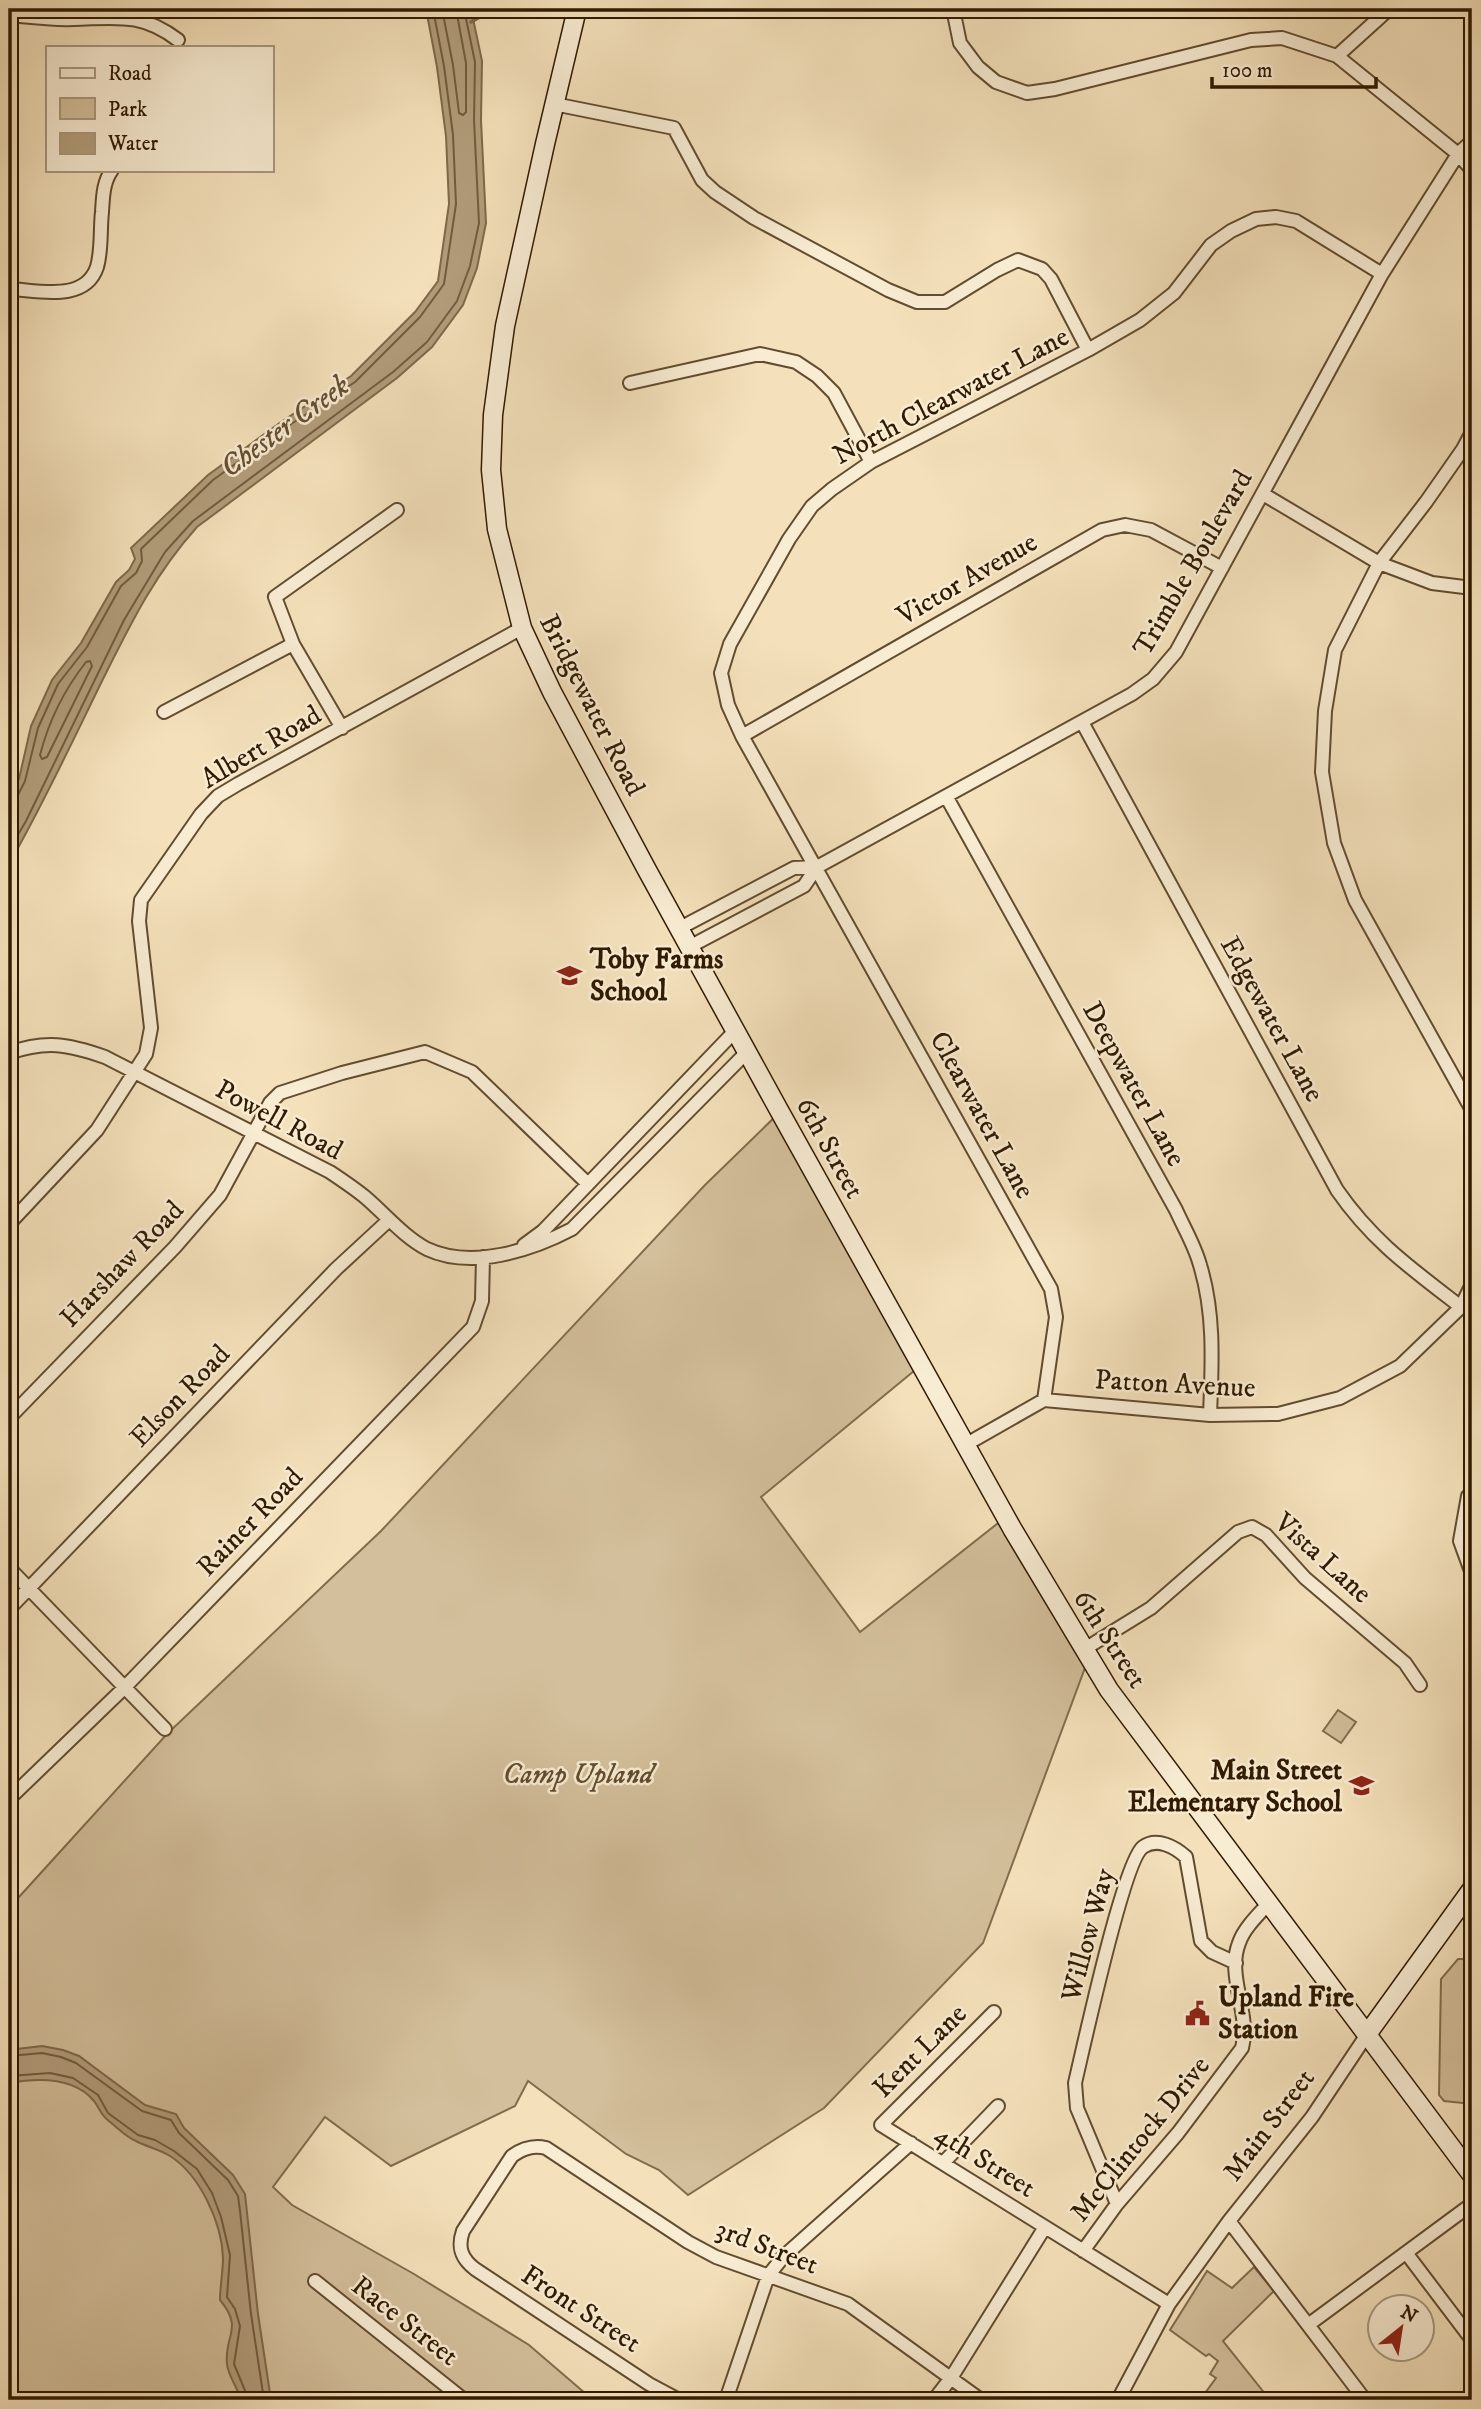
<svg xmlns="http://www.w3.org/2000/svg" width="1481" height="2409" viewBox="0 0 1481 2409" font-family="'IM FELL DW Pica',serif">
	<style>
		.green { fill: #d3bf9b; stroke: #826c4e; stroke-width: 2 }
		.water { fill: #b29d7b; stroke: #7e694a; stroke-width: 2 }
		.lines { fill: none; stroke-linecap: round; stroke-linejoin: round }
		.shore { stroke: #725c3e; stroke-width: 2 }
		.stream { stroke: #7e694a; stroke-width: 3.5 }
		.street-casing { stroke: #624c2f; stroke-width: 16 }
		.secondary-casing { stroke: #311a00; stroke-width: 21 }
		.street { stroke: #f8ecd3; stroke-width: 12 }
		.secondary { stroke: #f8ecd3; stroke-width: 18 }
		.labels { text-anchor: middle; dominant-baseline: central; stroke-width: 5; stroke-linejoin: round; paint-order: stroke }
		.street-label { font-size: 28px; fill: #311a00; stroke: #f8ecd3 }
		.poi-label { font-size: 28px; font-weight: bold; fill: #311a00; stroke: #f8ecd3; text-anchor: start }
		.park-label { font-size: 28px; font-style: italic; fill: #624c2e; stroke: #f8ecd3 }
		.water-label { font-size: 30px; font-style: italic; fill: #654e31; stroke: #f8ecd3 }
	</style>
	<rect width="100%" height="100%" fill="#f4e1bb"/>
	<filter id="stains"><feTurbulence type="fractalNoise" baseFrequency=".00286" numOctaves="4"/><feColorMatrix values="0 0 0 0 .2 0 0 0 0 .09 0 0 0 0 .02 0 0 0 .5 -.17"/></filter>
	<radialGradient id="worn" r=".72"><stop offset=".6" stop-color="#630" stop-opacity="0"/><stop offset="1" stop-color="#630" stop-opacity=".3"/></radialGradient>
	<!-- green -->
	<path class="green" d="M780,1112L920,1366L761,1497L860,1632L1007,1516L1086,1665L983,1943L824,2108L688,2195L659,2170L626,2154L528,2081L515,2106L391,2166L325,2117L273,2187L292,2205L414,2274L529,2345L593,2400H9V1908L167,1734L381,1531L705,1185Z
		M1338,1710L1356,1722L1341,1743L1323,1731Z
		M1458,1959H1472V2104L1444,2101L1439,2095L1441,1979Z
		M1254,2267L1274,2291L1223,2341L1270,2400H1200L1216,2378L1210,2374L1218,2361L1209,2354L1206,2356L1170,2330L1207,2271L1232,2288Z"/>
	<!-- water -->
	<path class="water" d="M426,9H471L482,61L481,120L486,223L477,268L463,305L432,347L397,378L197,527C155,574 132,621 104,677C73,740 44,803 9,864V798L19,779L31,726L52,680L81,643L116,582L129,570L135,559L131,548L208,475L281,422L351,376L415,312L438,281L449,204L446,136L437,67Z
		M42,2046L63,2050L79,2056L145,2105L176,2114L184,2128L233,2175L245,2194L258,2314L271,2400H241C238,2388 228,2376 227,2364C224,2335 244,2329 220,2300C220,2286 223,2271 223,2258C222,2223 200,2175 170,2156C159,2149 147,2147 136,2141C126,2137 118,2128 110,2122C101,2116 100,2109 94,2101C74,2077 37,2078 9,2083V2050Z"/>
	<g class="lines">
		<!-- shore -->
		<path class="shore" d="M442,9L453,65L459,113L463,115L466,112V63L456,9
			M90,661L92,666L47,757L42,759L40,755C49,720 64,690 86,662Z
			M9,800L17,797L25,781L38,728L58,684L87,647L121,586L136,573L142,561L141,549L213,480L285,428L355,382L420,317L444,284L456,204L453,135L444,66L433,9
			M9,850L26,821L124,620L165,552L193,521L393,372L427,342L457,301L470,266L479,223L474,120L475,62L464,9
			M9,2056L42,2053L61,2057L76,2063L142,2111L171,2120L179,2133L228,2180L238,2196L240,2211L251,2314L264,2400
			M9,2076L50,2073L73,2078L98,2095L108,2113L138,2135L155,2140L174,2151L197,2169L212,2193L221,2217L230,2255L227,2297L235,2309L240,2326L234,2364L246,2393L247,2400"/>
		<!-- stream -->
		<path class="stream" d="M471,22L494,9"/>
		<defs>
			<path id="street" d="M953,9L960,43L978,67L996,82L1027,93L1055,89L1251,40L1282,38L1337,56L1458,154L1472,170
				M9,15C30,17 53,20 74,19C117,18 141,12 178,40
				M1337,56L1389,9
				M554,104L674,128L702,180L715,192L754,218L888,290L917,302H945L997,270L1018,260L1042,269L1051,279L1088,350
				M9,289C37,290 85,303 97,267C102,250 100,229 102,212C103,197 103,182 112,170
				M630,383L760,354L796,362L817,376L834,393L871,462
				M1472,432L1463,449L1426,502L1379,563L1335,650L1325,711L1322,772L1334,843L1355,900L1472,1110
				M1263,494L1379,563L1432,583L1472,588
				M164,712L293,644
				M1082,722L1337,1190C1373,1242 1412,1269 1461,1307
				M342,728L293,644L275,597L397,510
				M742,736L1102,530L1125,525L1151,530L1222,568
				M946,796L1176,1210C1184,1228 1195,1246 1200,1265C1215,1314 1212,1364 1210,1415
				M678,929L794,868L817,867
				M689,947L804,886L817,867L1132,694L1153,679L1176,652L1382,274L1458,154L1472,141
				M9,1053C46,1040 68,1044 105,1057L330,1172C342,1180 354,1188 365,1197C385,1214 404,1237 427,1249C472,1270 532,1250 572,1229L747,1052
				M9,1224L97,1130L146,1054L151,1028L139,921L141,900L201,814L218,796L238,784L522,628
				M524,1245L543,1231L735,1031
				M1044,1400L1056,1317L1051,1289L742,736L728,705L721,673L730,644L789,539L812,506L832,489L871,462L1088,350L1140,320L1174,293L1211,245L1231,231L1256,219L1276,217L1296,221L1382,274
				M9,1418L175,1247L220,1195L270,1103L280,1093L342,1073L425,1052L472,1072L588,1184
				M965,1445L1044,1400L1210,1415L1278,1414L1340,1398L1400,1366L1461,1307L1472,1284
				M1468,1496L1460,1541L1472,1574
				M9,1568L165,1729
				M9,1609L336,1269L389,1220
				M1083,1650L1151,1608L1238,1532L1252,1527L1266,1535L1305,1578L1405,1663L1420,1685
				M9,1799L124,1688L473,1327L482,1301L483,1257
				M994,2012L881,2125L1169,2304
				M943,2163L998,2106
				M1117,2204L1077,2108L1075,2083C1083,2049 1124,1860 1143,1847C1157,1837 1175,1847 1186,1857L1201,1941L1212,1952L1236,1963
				M1229,2221L1365,2400
				M1083,2251L1117,2204L1178,2133L1242,2048C1251,2014 1226,1976 1239,1943C1244,1928 1259,1914 1269,1903
				M1407,2254L1472,2340
				M315,2281L464,2400
				M1308,2325L1472,2204
				M679,2400L649,2384L475,2269C462,2259 457,2248 463,2231L512,2156C523,2148 533,2145 546,2148L688,2242L716,2257L848,2304L981,2400
				M726,2400L768,2276L783,2257L911,2143
				M934,2400L951,2378L1045,2227
				M1118,2400L1169,2304L1229,2221L1312,2117L1368,2033"/>
			<path id="secondary" d="M577,9L545,144L505,326L493,415L491,470L497,529L522,628L552,692L647,870L780,1112L1013,1530L1109,1690L1472,2175
				M1368,2033L1472,1889"/>
		</defs>
		<!-- street casing -->
		<use href="#street" class="street-casing"/>
		<!-- secondary casing -->
		<use href="#secondary" class="secondary-casing"/>
		<!-- street -->
		<use href="#street" class="street"/>
		<!-- secondary -->
		<use href="#secondary" class="secondary"/>
	</g>
	<!-- icons -->
	<defs>
		<symbol id="school-bare" viewBox="-9 -9 18 18"><path d="M0-5L7-2L0 1L-7-2ZM-4 1L0 2.5L4 1V4Q0 6-4 4Z" fill="#8f2418" stroke="#f8ecd3" stroke-width="2.5" paint-order="stroke"/></symbol>
		<symbol id="civic-bare" viewBox="-9 -9 18 18"><path d="M-.6-6.5H3V-4.5H.6V-3L4-1V1h2V6H-6V1h2V-1L-.6-3ZM-1.2 2.5V6h2.4V2.5Z" fill="#8f2418" stroke="#f8ecd3" stroke-width="2.5" paint-order="stroke"/></symbol>
	</defs>
	<g fill-rule="evenodd">
		<use href="#school-bare" x="552" y="958" width="35" height="35"/>
		<use href="#school-bare" x="1344" y="1768" width="35" height="35"/>
		<use href="#civic-bare" x="1180" y="1996" width="35" height="35"/>
	</g>
	<g class="labels">
		<!-- street labels -->
		<g class="street-label">
			<text transform="translate(951 396) rotate(-28)">North Clearwater Lane</text>
			<text transform="translate(1193 563) rotate(-60)">Trimble Boulevard</text>
			<text transform="translate(967 579) rotate(-30)">Victor Avenue</text>
			<text transform="translate(592 705) rotate(63)">Bridgewater Road</text>
			<text transform="translate(261 747) rotate(-31)">Albert Road</text>
			<text transform="translate(1272 1019) rotate(61)">Edgewater Lane</text>
			<text transform="translate(1134 1084) rotate(61)">Deepwater Lane</text>
			<text transform="translate(982 1115) rotate(61)">Clearwater Lane</text>
			<text transform="translate(279 1120) rotate(28)">Powell Road</text>
			<text transform="translate(830 1148) rotate(61)">6th Street</text>
			<text transform="translate(122 1264) rotate(-46)">Harshaw Road</text>
			<text transform="translate(1175 1384) rotate(3)">Patton Avenue</text>
			<text transform="translate(180 1396) rotate(-46)">Elson Road</text>
			<text transform="translate(250 1522) rotate(-46)">Rainer Road</text>
			<text transform="translate(1323 1558) rotate(42)">Vista Lane</text>
			<text transform="translate(1110 1639) rotate(57)">6th Street</text>
			<text transform="translate(1088 1935) rotate(-75)">Willow Way</text>
			<text transform="translate(920 2051) rotate(-45)">Kent Lane</text>
			<text transform="translate(1269 2125) rotate(-53)">Main Street</text>
			<text transform="translate(1140 2139) rotate(-51)">McClintock Drive</text>
			<text transform="translate(985 2161) rotate(32)">4th Street</text>
			<text transform="translate(767 2247) rotate(21)">3rd Street</text>
			<text transform="translate(581 2309) rotate(33)">Front Street</text>
			<text transform="translate(405 2321) rotate(38)">Race Street</text>
		</g>
		<!-- poi labels -->
		<g class="poi-label">
			<text x="590" y="959">Toby Farms<tspan x="590" dy="32">School</tspan></text>
			<text x="1342" y="1770" text-anchor="end">Main Street<tspan x="1342" dy="32">Elementary School</tspan></text>
			<text x="1218" y="1997">Upland Fire<tspan x="1218" dy="32">Station</tspan></text>
		</g>
		<!-- park labels -->
		<g class="park-label">
			<text x="578" y="1774">Camp Upland</text>
		</g>
		<!-- water labels -->
		<g class="water-label">
			<text transform="translate(285 427) rotate(-36)">Chester Creek</text>
		</g>
	</g>
	<!-- margin -->
	<rect width="1481" height="2409" fill="none" stroke="#f4e1bb" stroke-width="35"/>
	<rect x="10" y="10" width="1460" height="2388" fill="none" stroke="#311a00" stroke-width="3.5"/>
	<rect x="18" y="18" width="1446" height="2374" fill="none" stroke="#311a00" stroke-width="2"/>
	<!-- legend -->
	<rect x="46" y="46" width="228" height="126" fill="#f8ecd3" stroke="#a8987f" stroke-width="2"/>
	<rect x="60" y="68" width="35" height="10" fill="#f8ecd3" stroke="#a8987f" stroke-width="2"/>
	<text x="108" y="80" font-size="21" fill="#311a00">Road</text>
	<rect x="60" y="98" width="35" height="21" fill="#d3bf9b" stroke="#a8987f" stroke-width="2"/>
	<text x="108" y="116" font-size="21" fill="#311a00">Park</text>
	<rect x="60" y="133" width="35" height="21" fill="#b29d7b" stroke="#a8987f" stroke-width="2"/>
	<text x="108" y="150" font-size="21" fill="#311a00">Water</text>
	<!-- north arrow -->
	<g transform="translate(1401 2328) rotate(30)"><circle r="33" fill="#f8ecd3" stroke="#a8987f" stroke-width="2"/>
	<path d="M0-5L12 26L0 18L-12 26Z" fill="#8f2418"/>
	<text y="-10" font-size="19" font-weight="bold" text-anchor="middle" fill="#311a00">N</text>
	</g>
	<!-- scale -->
	<path d="M1212 77v10h164v-10" fill="none" stroke="#311a00" stroke-width="3.5"/>
	<text x="1222" y="77" font-size="21" fill="#311a00" stroke="#f8ecd3" stroke-width="5" paint-order="stroke">100 m</text>
	<rect width="100%" height="100%" filter="url(#stains)"/>
	<rect width="100%" height="100%" fill="url(#worn)"/>
</svg>
